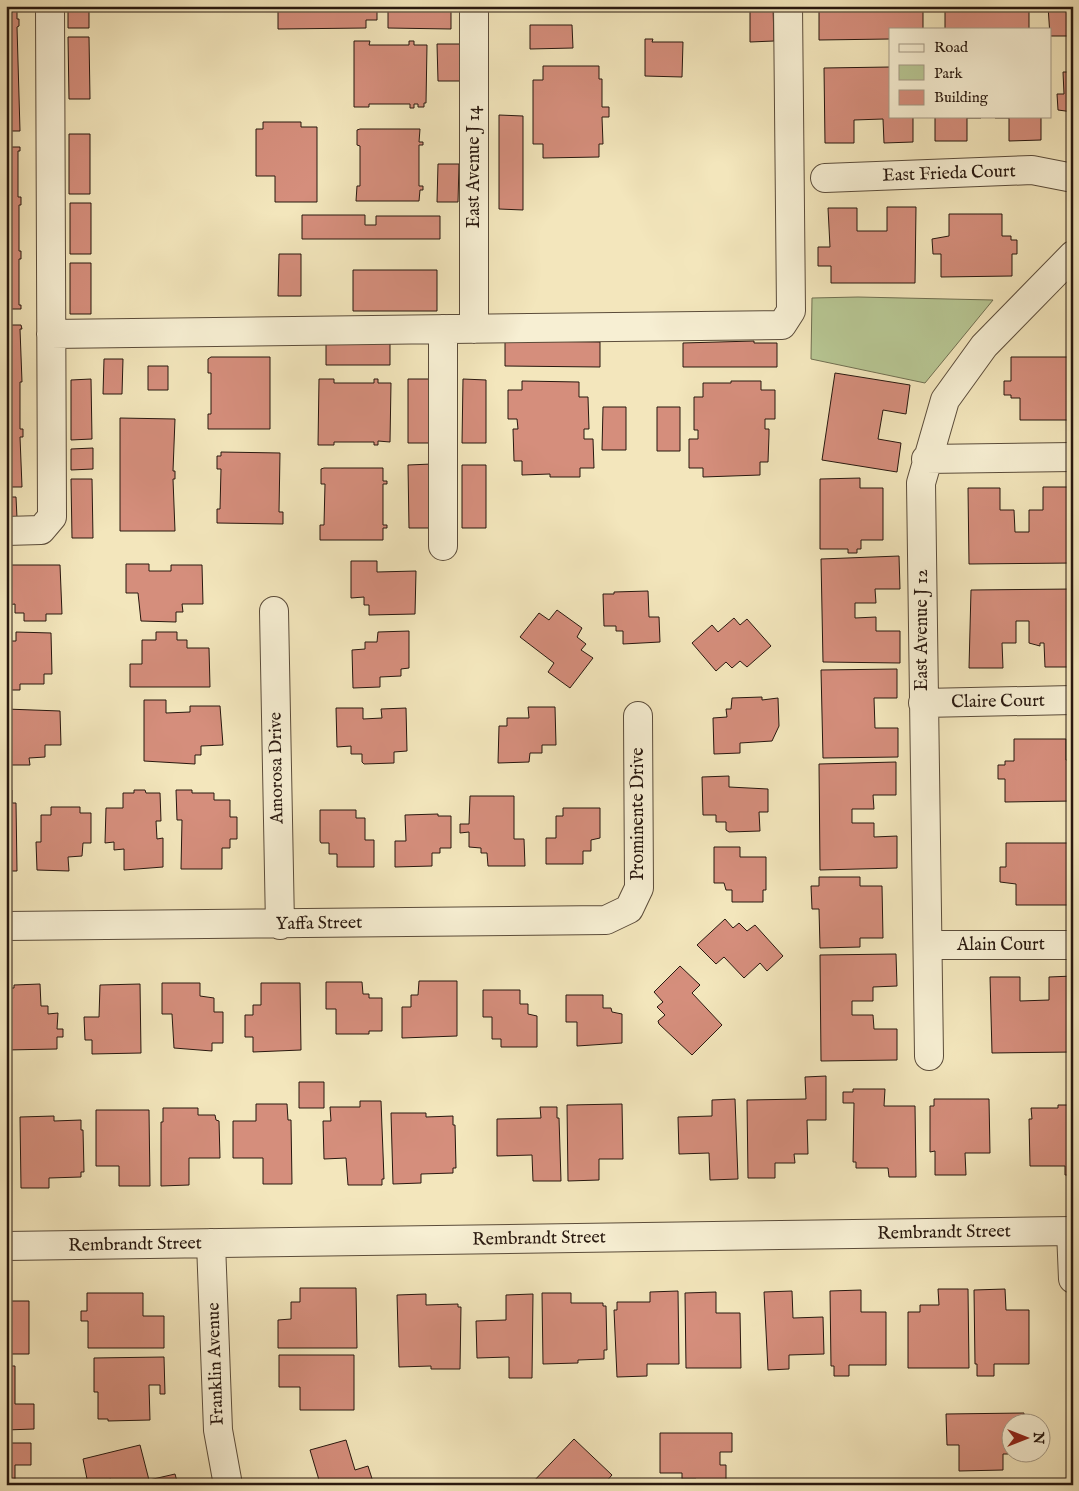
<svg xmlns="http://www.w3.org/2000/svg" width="1079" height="1491" viewBox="0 0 1079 1491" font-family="'IM FELL English',serif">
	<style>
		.green { fill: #b7c693; stroke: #706f51 }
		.building { fill: #d58e7c; stroke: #28180f }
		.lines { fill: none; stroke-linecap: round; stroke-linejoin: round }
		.minor-casing { stroke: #5b4c3a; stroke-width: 30 }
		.minor { stroke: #f7efd3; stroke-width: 28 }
		.labels { text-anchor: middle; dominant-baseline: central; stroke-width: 4; stroke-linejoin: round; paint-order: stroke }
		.street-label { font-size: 18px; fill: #28180f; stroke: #f7efd3 }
	</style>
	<rect width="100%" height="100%" fill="#f3e6bc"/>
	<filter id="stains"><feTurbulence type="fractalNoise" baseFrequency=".004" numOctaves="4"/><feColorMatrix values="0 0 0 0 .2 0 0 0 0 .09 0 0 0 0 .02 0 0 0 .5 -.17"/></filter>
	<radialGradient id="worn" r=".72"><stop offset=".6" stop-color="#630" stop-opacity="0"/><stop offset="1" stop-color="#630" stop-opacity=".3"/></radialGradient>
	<!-- green -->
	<path class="green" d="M858,297L993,300L925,383L811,359L812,298Z"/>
	<!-- building -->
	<path class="building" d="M6,6H17V19H19V26L17,27L20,131H6Z
		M68,6H89V28H68Z
		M278,6H377V20H366V28L278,29Z
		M388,6H451V29L388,28Z
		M750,6H773L774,41L750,42Z
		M819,6H923V29H890V39L819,40Z
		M945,6H1029V29H945Z
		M1048,6H1073V36H1050Z
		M530,25H572L573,48L530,49Z
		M68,37H89L90,99H69Z
		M645,39H653L652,42H683L682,77L645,76Z
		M354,41H370L369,45H409V41H414V45H427L426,103H424V107H418V104H414V108H410V104H369V107H354Z
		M437,44H460L461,81H438Z
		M543,66H599V79H602V107H609V117H602L603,144H599V157L543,158V144H533V80H543Z
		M890,67V116H913V142L884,143L883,119L854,120V143H825L824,68Z
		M1063,72H1073V112L1058,110L1057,94H1064Z
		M499,115L523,116V210L499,209Z
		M935,116H981V118H967V141H935Z
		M995,116H1041V140L1009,141V118H995Z
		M263,122H301V127H317V202H275V176H256V129H263Z
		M360,129H420L419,142H423V145H419V186H423V190H420L419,201H356L357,186H360V146L357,145V130Z
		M69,134H90V194H69Z
		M6,147H20V151H18V197H21V205H19V251H21V259H19V305H21V309H6Z
		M438,164H459L458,202H437Z
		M70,203H91V254H70Z
		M887,207H916L915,283H831V266H818V247H830L828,208H857V231H887Z
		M949,214H1002V236H1011V240H1017V254H1012V276L941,277V254H933L932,239L949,236Z
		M302,215H365V225H376V216H440V239H302Z
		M279,254H301V296H278Z
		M70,263H91V314H70Z
		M353,270H437V311H353Z
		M6,325H21L22,329H20L22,382H20V429H23V437H20L22,487H6Z
		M529,341L600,342V367L505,366V342Z
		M754,341V343H777V367H683V343Z
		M326,342H390V365H326Z
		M211,357H270V429H208V414H211V373H208V359Z
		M1011,357H1073V420H1020V398H1011V395H1004V381H1011Z
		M104,359H123L122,394H103Z
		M148,366H168V390H148Z
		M835,373L910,385L906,414L883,410L878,439L901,443L897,472L822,460Z
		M91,379L92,439L71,440V380Z
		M319,379H334V383H374V379H378V383H391L390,442L378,441V445H374V442H334V445H318Z
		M408,379H432V443H408Z
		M463,379L486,380V443H462Z
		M522,381L579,382V397H588L589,429H584V439H593L594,468H580V477H550V474L522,475V461H514L513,429H518L517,419H508V390H522Z
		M731,381H761V390H775V419H765V429H769V434L768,462H760V475L703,477V468H689V439H698V430H694V397H703V383H731Z
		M603,407H626V450H602Z
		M657,407H680V451H657Z
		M120,418L175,419L173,471H175V479H173L175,531H120Z
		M93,448V469L71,470V449Z
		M221,452L280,453L279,512H283V524L217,523V509H220L221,469H217V456H221Z
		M432,464V528H409L408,465Z
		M462,465H486V528H462Z
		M324,468H383V481H387V484H383V525H387V528H383V540H320V525H324L325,484H321V469Z
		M860,478V488H883V540H861V549H857V553H848V549H820V479Z
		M71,479H92L93,538H72Z
		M1043,487H1073V563L969,564L968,488H1000V510H1014L1015,532H1029V510H1043Z
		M6,497H16L17,518H6Z
		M899,556L900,589H875L876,603H855V618L876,617V631H900V663L823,662L821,559Z
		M351,561H377V572L416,571L415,614L369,615V605H364V597L351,598Z
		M126,564H149V571H171V565H202L203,604H182L183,612H176V622L141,621L138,593H126Z
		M8,565H60L62,614H46V621H24V613H15V604L6,605V566Z
		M1073,589V667H1045L1044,643H1040V646L1029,643V621H1016V643H1002L1003,668H969L971,590Z
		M648,591L649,617H659L660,642L623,644V631H616V626H604L603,594H614V592Z
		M557,610L582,628L577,637L586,644L581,650L593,658L570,688L548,672L554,663L520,637L539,613L549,620Z
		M734,618L740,625L747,619L771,646L747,667L740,661L732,668L726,662L716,671L692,643L712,625L718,632Z
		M409,631V668L401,669V676L380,677V687L353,688L352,650L365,649V642H377L378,632Z
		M16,632L51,633L52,674H44V684H20V690H6V650H9V641H16Z
		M156,632H177V640H187V648H209L210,687H130V664H142V640H156Z
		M897,669V698H874L875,728H898V757L823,758L821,670Z
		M762,697V700L778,698L779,726L772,741L740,743V753L714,754L713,718L727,717L726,709H731L732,698Z
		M144,700H166V713L190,712V706H220L223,745L201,746V755H195V764L144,761Z
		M528,707H555L556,745H542V753H530L529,762L498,763L499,726H507V718H529Z
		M336,708H363V719L382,718L381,709L406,708L407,751L394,752V763L364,764L362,762V754H351V746L337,747Z
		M6,709L60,711L61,745H45V757L29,758L30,765H6Z
		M1014,739H1066V760H1073V801L1005,802V779H998V765H1005V761H1014Z
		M896,762V795H873L874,809H852V823H874V837L897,836V868L820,870L819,764Z
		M729,776V787L768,789V812H759L760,831L729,832L726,830V822H716V815H703L702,777Z
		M6,790H12V803H16L17,871H6Z
		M134,790H145L146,793H160L161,821H156L157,839L163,838V867L124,870V849L114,850V842L105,843L106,808H123V793H134Z
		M176,790H192V793H214V800H230V817H237V839H230V848H222V869H181L182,820H177Z
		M470,796H514V839H524L525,866H488L487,853H481V848L469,847V832L460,833V824H469Z
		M51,807H80V813H91V843H83L82,856L68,857L69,871L37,870L36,842H41V815H51Z
		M563,808H600V838L591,840V851H583V864H546V838H556V816H563Z
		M320,810H356V818H365V840H374V867H337V854H329V843H321L320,841Z
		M438,814V816H451V848H440V853H432V866L395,867V841H406L405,815Z
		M1006,843H1073V883H1068V905H1016V884L1000,882V867H1006Z
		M714,847H740V857H766V890H763V902H732V890H726L724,883H714Z
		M819,877H860V886H882L883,938H860V947L820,948L819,909H812L811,886H819Z
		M725,919L733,928L739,923L747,931L755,925L783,956L767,971L760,963L744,978L724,957L716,964L697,945Z
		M896,954L897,986L873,987V1001H852V1015H873L874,1029H897V1060L821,1061L820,955Z
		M680,966L700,985L692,993L722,1025L692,1055L659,1024L658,1021L665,1015L657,1007L663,1002L654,992Z
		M1073,976V1052L992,1053L990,977H1020V1001L1049,1000V977Z
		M419,981H457V1036L402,1038V1007H411V995H418Z
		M326,982H362L363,994H369V998H382V1031H369V1034H336V1009H326Z
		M162,983H200V996L214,998V1012H223V1043H212V1051L174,1048L172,1014H162Z
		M261,983H300L301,1050L253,1052V1037H245V1015H253V1005H261Z
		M40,984L41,1006H48V1014L58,1013L57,1029H63V1037H57V1049L6,1050V988H14V985Z
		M140,984L141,1053L92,1054V1040H85L84,1017H99L100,985Z
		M483,990H520V1004H528V1014L537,1016V1047H501V1039H492V1017H483Z
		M566,995H603V1008H611L612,1012L622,1014V1043L577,1046V1022H566Z
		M826,1076V1120H807L808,1154H794L795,1163H775V1178H748L747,1100L806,1099L805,1077Z
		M299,1082H324V1108H299Z
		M853,1089H885L884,1106H915L916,1177H889L888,1168H856V1162H853L854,1103H843V1092H853Z
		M735,1099L738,1179L710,1180L709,1153L679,1154L678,1117L712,1116V1100Z
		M934,1099H989L990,1153H965L966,1175H935V1151L930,1152V1106H934Z
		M360,1101H381L384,1179H382V1185H348L346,1158L324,1159L323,1121H331L330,1107H360Z
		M256,1104H287L288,1120H291L292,1184H263V1158H233V1121H256Z
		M622,1104L623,1159H599V1180L568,1181L567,1105Z
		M1058,1105H1073V1175H1065V1166H1030L1029,1119H1032L1031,1108H1058Z
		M540,1107H557V1118H559L561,1181H533L532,1155L497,1156V1119L541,1118Z
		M163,1108H198V1115H215L216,1120L219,1121L220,1158H189V1185L161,1186V1122H163Z
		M96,1110H149L150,1186H119V1166H96Z
		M6,1111H9L11,1124V1188H6Z
		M391,1113H426V1117L453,1116V1125H455L456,1168H453V1173L421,1174V1183L393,1184Z
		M54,1116V1121L81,1120V1130H83L84,1172H81V1177L49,1178V1188H21L20,1117Z
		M300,1288H356L357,1348H278V1320L291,1319V1302H300Z
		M938,1289H968L969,1368H908V1312H920V1305H939Z
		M1005,1289L1006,1310H1029V1364H994V1376H977V1364H975L974,1290Z
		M861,1290V1312H886V1365H849V1376H834V1366H831L830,1291Z
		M678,1291L679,1364H647V1376L617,1377L614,1310H617V1302H650V1292Z
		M792,1291L793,1318L823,1317L824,1354L789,1355V1369L768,1370L764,1292Z
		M716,1292V1313H740L741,1368H686L685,1293Z
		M87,1293H143V1316H164V1348H88V1321H81V1311H87Z
		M542,1293H571V1303H603V1306H606L607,1350H604V1359L578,1360V1363L543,1364Z
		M426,1294V1305L458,1304V1307H461L460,1369H431V1366L399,1367L397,1295Z
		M533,1294L532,1378H509V1357L477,1358L476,1321L506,1320V1295Z
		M6,1301H29V1354H6Z
		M279,1355H354V1410H300V1387H279Z
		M164,1357L165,1394H160V1385H149L150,1420L108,1421V1419H98V1392H94V1358Z
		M6,1366H15V1404H34V1429L6,1430Z
		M1024,1413V1424H1012V1442H1008V1454H1003V1470L959,1471V1445H947L946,1414Z
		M660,1433H732V1452H720V1465H726V1485H696V1479H682V1473H660Z
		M574,1439L612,1475L603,1485H530Z
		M346,1440L355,1470L368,1466L374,1485H303L319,1480L310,1450Z
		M6,1443H31V1465H15V1485H6Z
		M140,1445L149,1480L175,1474L178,1485H112L111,1479L88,1484L83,1459Z"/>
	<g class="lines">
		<defs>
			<path id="minor" d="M474,6V329
				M825,178L1032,170L1073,178
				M443,329V546
				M51,334L782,325L791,311L788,6
				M926,459L1073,457
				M6,531L41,530L52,517L50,6
				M274,611L280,925
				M923,703L1073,700
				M6,926L606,920L629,909L639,888L638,716
				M929,945H1073
				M929,1056L921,483L945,400L984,346L1073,255
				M1071,1231L1073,1279
				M211,1243L218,1430L228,1485
				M6,1246L1073,1231"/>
		</defs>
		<!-- minor casing -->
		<use href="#minor" class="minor-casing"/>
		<!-- minor -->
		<use href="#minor" class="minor"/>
	</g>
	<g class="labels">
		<!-- street labels -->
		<g class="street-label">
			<text transform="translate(474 167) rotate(-90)">East Avenue J 14</text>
			<text transform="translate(949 174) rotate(-2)">East Frieda Court</text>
			<text transform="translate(922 630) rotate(-90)">East Avenue J 12</text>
			<text transform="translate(998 702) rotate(-1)">Claire Court</text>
			<text transform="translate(277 768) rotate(-91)">Amorosa Drive</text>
			<text transform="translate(638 814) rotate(-90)">Prominente Drive</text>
			<text transform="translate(319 924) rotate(-1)">Yaffa Street</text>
			<text x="1001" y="945">Alain Court</text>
			<text transform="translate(944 1233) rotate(-1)">Rembrandt Street</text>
			<text transform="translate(539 1239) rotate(-1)">Rembrandt Street</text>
			<text transform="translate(135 1245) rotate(-1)">Rembrandt Street</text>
			<text transform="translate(216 1364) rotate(-92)">Franklin Avenue</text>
		</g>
	</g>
	<!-- margin -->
	<rect width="1079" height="1491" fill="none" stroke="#f3e6bc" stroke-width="25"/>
	<rect x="8" y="8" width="1064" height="1476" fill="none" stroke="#28180f" stroke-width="2.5"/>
	<rect x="12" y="12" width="1054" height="1466" fill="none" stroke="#28180f"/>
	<!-- legend -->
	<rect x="889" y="28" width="162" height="90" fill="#f7efd3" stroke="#a49985"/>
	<rect x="899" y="44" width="25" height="8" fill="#f7efd3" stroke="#a49985"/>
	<text x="934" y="52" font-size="15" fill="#28180f">Road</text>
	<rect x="899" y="65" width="25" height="15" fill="#b7c693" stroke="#a49985"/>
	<text x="934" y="78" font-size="15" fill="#28180f">Park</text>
	<rect x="899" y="90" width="25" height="15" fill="#d58e7c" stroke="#a49985"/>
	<text x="934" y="102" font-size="15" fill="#28180f">Building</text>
	<!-- north arrow -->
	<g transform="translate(1026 1438) rotate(90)"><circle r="24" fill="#f7efd3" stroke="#a49985"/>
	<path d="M0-4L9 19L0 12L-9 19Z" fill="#8f2418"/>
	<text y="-8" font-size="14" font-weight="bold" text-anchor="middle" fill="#28180f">N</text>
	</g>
	<rect width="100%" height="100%" filter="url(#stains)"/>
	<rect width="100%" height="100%" fill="url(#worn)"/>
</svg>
